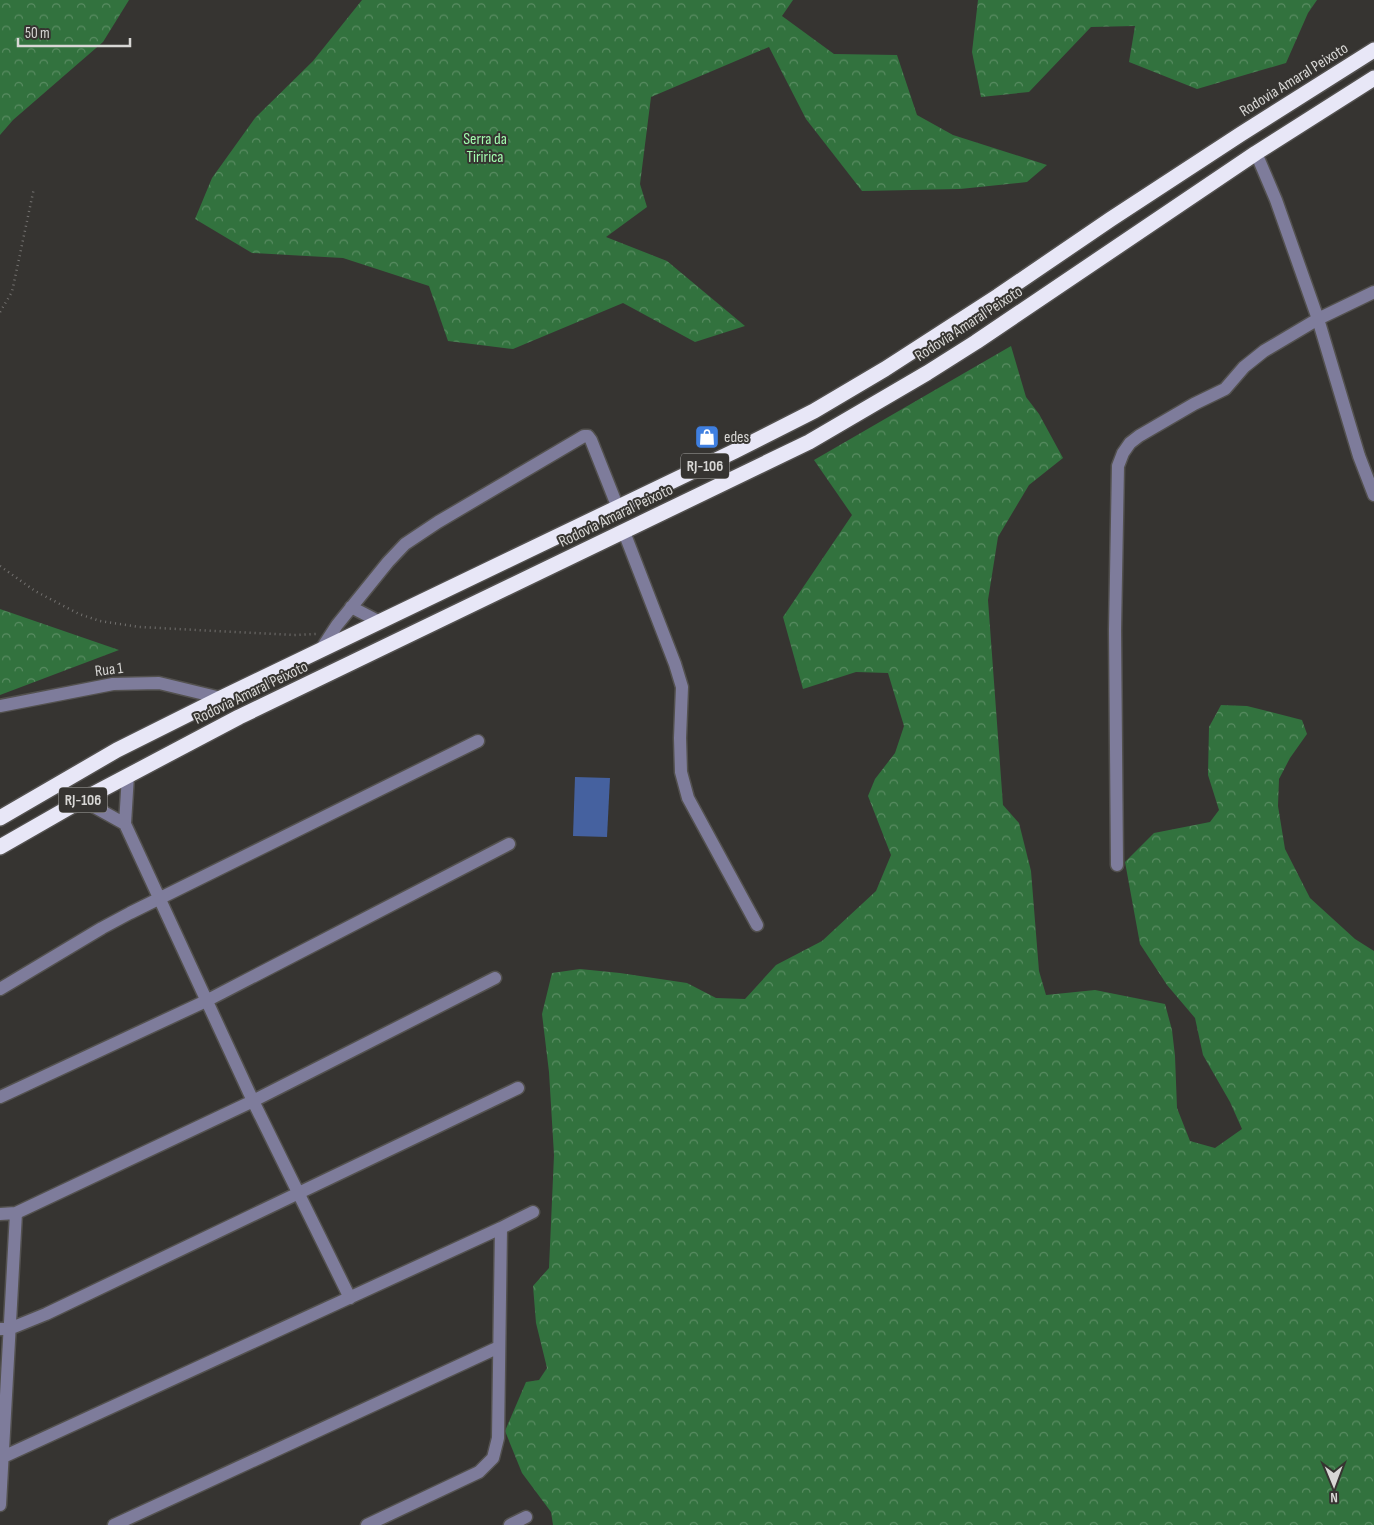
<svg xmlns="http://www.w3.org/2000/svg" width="1374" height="1525" viewBox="0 0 1374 1525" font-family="'Sofia Sans Condensed',sans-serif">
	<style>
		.forest { fill: url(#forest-crowns) }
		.water { fill: #45619f }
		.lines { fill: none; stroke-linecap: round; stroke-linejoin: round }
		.minor-casing { stroke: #53514f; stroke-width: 15 }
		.highway-casing { stroke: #53514f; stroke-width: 18 }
		.path { stroke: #747270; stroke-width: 2.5; stroke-dasharray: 1 4; stroke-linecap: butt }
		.minor { stroke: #7e7c9b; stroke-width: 12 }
		.highway { stroke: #e8e7f7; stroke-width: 15 }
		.labels { text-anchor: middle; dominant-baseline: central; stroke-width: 4; stroke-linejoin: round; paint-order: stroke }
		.shield { fill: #363431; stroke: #a7a6a4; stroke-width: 1 }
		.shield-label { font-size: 15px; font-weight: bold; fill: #d8d7d5 }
		.street-label { font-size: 16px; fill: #d8d7d5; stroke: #363431 }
		.park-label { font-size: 16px; fill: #a2fbae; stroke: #363431 }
		.poi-label { font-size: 16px; fill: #d8d7d5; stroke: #363431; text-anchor: start }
	</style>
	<defs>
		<pattern id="forest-crowns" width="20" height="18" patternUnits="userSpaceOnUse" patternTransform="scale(1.25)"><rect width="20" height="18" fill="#32723e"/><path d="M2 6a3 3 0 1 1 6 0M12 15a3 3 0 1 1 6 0" fill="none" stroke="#598c62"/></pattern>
	</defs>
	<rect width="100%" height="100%" fill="#363431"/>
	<!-- forest -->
	<path class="forest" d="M0,0H129L103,42L13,120L0,135Z
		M362,0H793L782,16L834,54L897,55L917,115L953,135L1047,165L1027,182L960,189L862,191L806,119L769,47L651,97L640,184L647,207L606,237L667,261L745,326L695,342L623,303L513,349L448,341L429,286L343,258L252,253L195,219L212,178L255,118L313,61Z
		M978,0H1317L1308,13L1286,63L1197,89L1129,62L1135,26L1091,27L1029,92L981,97L972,52Z
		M1011,346L1026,397L1039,414L1063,458L1029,485L998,537L988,600L1003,805L1019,823L1031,871L1039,971L1046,995L1095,990L1165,1004L1172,1030L1175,1056L1177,1108L1190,1141L1215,1148L1242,1129L1230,1102L1203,1055L1195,1018L1167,985L1140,944L1125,862L1154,833L1210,822L1219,810L1208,775L1209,727L1221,705L1247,706L1302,720L1307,734L1290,758L1279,779L1278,806L1285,849L1310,898L1355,939L1374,951V1525H553L551,1512L522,1473L505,1431L526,1382L539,1380L547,1368L536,1323L533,1286L549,1268L554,1155L549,1072L542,1014L552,973L580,969L620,973L687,983L716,998L745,999L776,965L822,941L876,891L891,855L868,796L875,779L895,753L904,726L888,673L856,672L803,689L783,617L852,515L814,460Z
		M0,609L119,650L0,695Z"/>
	<!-- water -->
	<path class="water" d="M575,777L610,778L607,837L573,836Z"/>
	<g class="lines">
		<defs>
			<path id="minor" d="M1256,153L1276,200L1318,319L1374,292
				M624,532L675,664L682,687L680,738L681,772L688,798L757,925
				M351,607L380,622
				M320,651L337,625L388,562L405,544L438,522L584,436H588L591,440L618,508
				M0,706L113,684L159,683L221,698
				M82,800L125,824L128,775
				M125,824L253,1101L350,1298
				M1117,865L1115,630L1118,466L1123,453L1130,443L1139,436L1194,404L1225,389L1244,367L1264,351L1318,319L1359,456L1374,495
				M0,989L102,928L130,913L478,741
				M0,1097L206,1001L509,844
				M0,1214L16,1213L253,1101L495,978
				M0,1329H9L46,1314L518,1088
				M3,1457L501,1228L533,1212
				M0,1505L16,1213
				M114,1525L499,1347
				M367,1525L479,1472L493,1458L498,1438L501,1228
				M510,1525L526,1517"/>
			<path id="highway" d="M0,818L117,750L221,698L735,451L814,411L885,369L998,296L1111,219L1241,134L1374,50
				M0,847L82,800L239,717L809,442L927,373L976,342L1256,153L1374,78"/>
		</defs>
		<!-- minor casing -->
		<use href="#minor" class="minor-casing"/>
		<!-- highway casing -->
		<use href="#highway" class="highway-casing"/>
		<!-- path -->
		<path class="path" d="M0,312L12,292L34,188
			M0,566L35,591L79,614L100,621L139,627L294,635L316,634"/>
		<!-- minor -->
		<use href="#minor" class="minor"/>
		<!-- highway -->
		<use href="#highway" class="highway"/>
	</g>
	<!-- icons -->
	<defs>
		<symbol id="shop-square" viewBox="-11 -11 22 22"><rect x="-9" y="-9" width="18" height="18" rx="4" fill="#3f7fe0" stroke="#363431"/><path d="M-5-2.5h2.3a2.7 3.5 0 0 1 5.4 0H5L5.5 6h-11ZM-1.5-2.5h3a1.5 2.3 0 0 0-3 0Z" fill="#fff"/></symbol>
	</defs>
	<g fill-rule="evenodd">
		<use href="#shop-square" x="693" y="423" width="28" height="28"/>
	</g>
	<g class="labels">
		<!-- shield labels -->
		<g class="shield">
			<rect x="681" y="453.5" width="48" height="25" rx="4"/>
			<rect x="59" y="787.5" width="48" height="25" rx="4"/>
		</g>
		<g class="shield-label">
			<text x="705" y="466">RJ-106</text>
			<text x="83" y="800">RJ-106</text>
		</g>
		<!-- street labels -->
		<g class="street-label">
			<text transform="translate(1294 80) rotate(-32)">Rodovia Amaral Peixoto</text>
			<text transform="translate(969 324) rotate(-33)">Rodovia Amaral Peixoto</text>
			<text transform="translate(616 516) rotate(-26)">Rodovia Amaral Peixoto</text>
			<text transform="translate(109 670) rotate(-7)">Rua 1</text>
			<text transform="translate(251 693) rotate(-26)">Rodovia Amaral Peixoto</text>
		</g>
		<!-- park labels -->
		<g class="park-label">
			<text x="485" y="139">Serra da<tspan x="485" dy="18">Tiririca</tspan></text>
		</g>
		<!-- poi labels -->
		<g class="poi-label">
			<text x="724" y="437">edes</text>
		</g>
	</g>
	<!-- north arrow -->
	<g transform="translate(1334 1485) rotate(179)" stroke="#363431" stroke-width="4" paint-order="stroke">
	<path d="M0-4L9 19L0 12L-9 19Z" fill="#d8d7d5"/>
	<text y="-8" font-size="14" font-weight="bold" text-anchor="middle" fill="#d8d7d5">N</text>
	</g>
	<!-- scale -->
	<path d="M18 38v8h112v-8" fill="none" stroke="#d8d7d5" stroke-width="2.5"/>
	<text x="25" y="38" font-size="15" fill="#d8d7d5" stroke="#363431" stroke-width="4" paint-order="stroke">50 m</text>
</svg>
